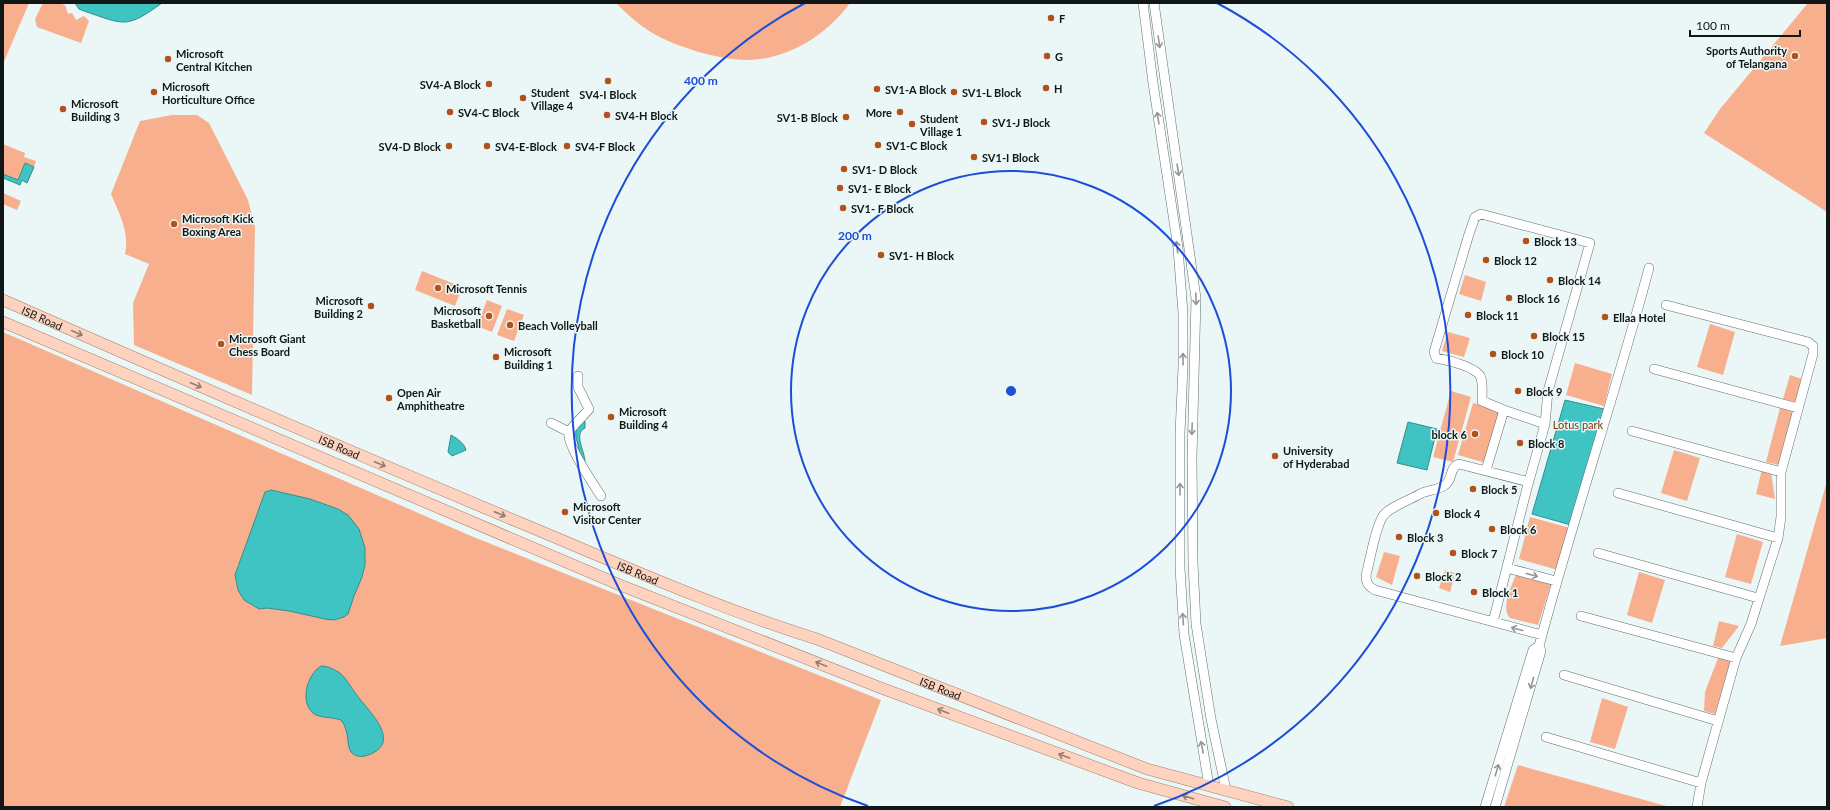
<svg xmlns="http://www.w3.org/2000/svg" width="1830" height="810" viewBox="0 0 1830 810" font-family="Lato,sans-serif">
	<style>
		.green { fill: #f8af8e }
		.water { fill: #40c3c3; stroke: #328f8f }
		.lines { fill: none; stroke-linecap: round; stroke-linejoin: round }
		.minor-casing { stroke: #636e6e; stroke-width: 10 }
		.major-casing { stroke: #aa7d69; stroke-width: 12 }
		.minor { stroke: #fff; stroke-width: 9 }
		.major { stroke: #fdd3bf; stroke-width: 11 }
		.oneway { stroke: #949696 }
		.oneway2 { stroke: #937e73 }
		.ring { fill: none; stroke: #1d4ed8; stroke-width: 2 }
		.poi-dot { fill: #b45119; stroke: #eaf7f6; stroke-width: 1.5 }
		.labels { text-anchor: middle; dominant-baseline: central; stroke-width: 3; stroke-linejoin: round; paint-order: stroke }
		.poi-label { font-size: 11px; font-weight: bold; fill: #111616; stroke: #eaf7f6; text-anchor: start }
		.street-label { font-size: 11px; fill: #111616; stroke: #eaf7f6 }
		.park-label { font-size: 11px; fill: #7e350b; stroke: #eaf7f6 }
		.centre { fill: #1d4ed8; stroke: #eaf7f6; stroke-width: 2 }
		.ring-label { font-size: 12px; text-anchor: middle; font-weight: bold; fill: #1d4ed8; stroke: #eaf7f6; stroke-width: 3; stroke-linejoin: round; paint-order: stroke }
	</style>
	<rect width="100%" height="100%" fill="#eaf7f6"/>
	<!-- green -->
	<path class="green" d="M3,3H29L3,64Z
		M43,3H59L65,5L68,14L72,13L76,20L84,16L89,21L81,43L37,27L35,19Z
		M616,3H850C827,35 787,60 747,60C720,60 680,48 656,35C641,27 628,15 616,3Z
		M1808,3H1827V212L1704,133L1720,109Z
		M172,115H197L209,123L248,200L255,227L252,395L134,345L133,303L149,264L125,254C130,233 119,213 111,194L140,121Z
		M3,144L25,153L24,157L36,161L34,167L25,164L18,180L3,174Z
		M3,193L21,201L17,210L3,204Z
		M422,271L462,287L455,306L415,290Z
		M1465,275L1486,282L1481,301L1459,294Z
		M487,300L502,306L492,332L477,326Z
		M507,309L524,315L514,341L497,335Z
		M1710,324L1735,332L1723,375L1697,367Z
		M3,332L471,536L881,700L840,807H3Z
		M1448,332L1470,338L1464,357L1442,351Z
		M1575,363L1612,374L1604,406L1566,395Z
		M1790,375L1802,379L1796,402L1783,399Z
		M1451,391L1471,397L1453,462L1433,457Z
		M1473,403L1504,410L1486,463L1458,455Z
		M1780,408L1793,412L1779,465L1766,462Z
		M1674,450L1700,458L1687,501L1661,493Z
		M1762,469L1771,472L1775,499L1756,494Z
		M1827,481V638L1780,646Z
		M1530,517L1570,528L1558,570L1519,559Z
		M1737,534L1763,542L1751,584L1725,577Z
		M1384,552L1400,556L1392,585L1376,577Z
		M1445,570L1455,573L1450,592L1439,588Z
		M1639,572L1665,580L1652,623L1627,615Z
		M1516,574L1551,584L1538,625L1510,618C1500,608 1512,586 1516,574Z
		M1719,621L1739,626L1722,648L1713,646Z
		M1718,658L1731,660L1715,714L1704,711L1705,692Z
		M1602,698L1628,707L1615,749L1590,742Z
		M1518,765L1670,807H1504Z"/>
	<!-- water -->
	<path class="water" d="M75,3H162C126,29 125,25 84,11L79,9Z
		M25,163L34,167L27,183L22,180L20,185L3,178V174L18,180Z
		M1565,400L1604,409L1571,525L1532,514Z
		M585,421V428C573,434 585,451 585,462C579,456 580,453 578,445C575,435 573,426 585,421Z
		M1408,422L1437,429L1427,470L1397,463Z
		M451,435C458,439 464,443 466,450L452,456L448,452Z
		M271,490L310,499L338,509L348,515L359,529L365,548V565L362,577L354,596L348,614L344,617L334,620L325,619L289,611L267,608L259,609L244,600L238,590L235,575L265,492Z
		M321,666C328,666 336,670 341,674C347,679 351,688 356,694C368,711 406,744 365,756C360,757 354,756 351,752C346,745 350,731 341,720C333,717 323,718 316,715C298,705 307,674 321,666Z"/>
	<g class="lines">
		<defs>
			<path id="minor" d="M1143,3L1153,83L1178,248L1183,313V367L1180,433V568L1184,634L1209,786
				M1154,3L1196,298L1192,458L1193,563L1196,624L1211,719L1226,790
				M1666,305L1808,342L1813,346V354L1781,472V517L1778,538L1751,624L1736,658L1701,783L1697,807
				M1654,369L1798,408
				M578,376V387L589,409C584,416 571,426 569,433C566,444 594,485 601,496
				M1504,410L1545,424
				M551,423L569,432
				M1632,431L1781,472
				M1486,470L1504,410L1482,401C1482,394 1483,385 1481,378C1478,367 1447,360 1436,358L1434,352L1469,234L1475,217L1481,214L1590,243L1548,391L1545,424L1527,488L1493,622
				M1529,482L1459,464C1449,467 1453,480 1445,485C1439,490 1429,490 1422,493C1412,499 1389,507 1383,516C1375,528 1370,561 1366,575C1366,583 1368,586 1375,590L1542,635
				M1618,493L1778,538
				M1598,553L1758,598
				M1507,568L1556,581
				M1581,616L1736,658
				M1564,675L1718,721
				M1546,737L1701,783
				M1485,807L1533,650L1539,646
				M1495,807L1541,651L1539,646C1573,519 1615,395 1649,268"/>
			<g id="major">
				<path id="s1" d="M3,300C173,375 344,449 516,521C615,562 714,607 817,639L1147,769L1288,807"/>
				<path d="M3,322L620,585L881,688L1138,783L1225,807"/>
			</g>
		</defs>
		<!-- minor casing -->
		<use href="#minor" class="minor-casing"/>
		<!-- major casing -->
		<use href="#major" class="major-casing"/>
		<!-- minor -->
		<use href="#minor" class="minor"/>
		<!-- major -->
		<use href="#major" class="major"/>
	</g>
	<!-- one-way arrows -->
	<defs><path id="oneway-shaft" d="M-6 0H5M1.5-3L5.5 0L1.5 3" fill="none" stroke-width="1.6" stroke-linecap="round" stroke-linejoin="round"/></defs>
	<g class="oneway">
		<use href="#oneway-shaft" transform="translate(1159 42) rotate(82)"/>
		<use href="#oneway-shaft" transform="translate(1158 118) rotate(-99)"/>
		<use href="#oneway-shaft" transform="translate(1178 170) rotate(81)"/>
		<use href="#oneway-shaft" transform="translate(1177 247) rotate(-97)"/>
		<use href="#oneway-shaft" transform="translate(1196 299) rotate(88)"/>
		<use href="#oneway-shaft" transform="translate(1183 359) rotate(-90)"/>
		<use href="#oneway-shaft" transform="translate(1192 429) rotate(92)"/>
		<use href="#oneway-shaft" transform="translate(1180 489) rotate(-90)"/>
		<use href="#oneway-shaft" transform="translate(1532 575) rotate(15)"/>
		<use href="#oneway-shaft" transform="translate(1183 619) rotate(-94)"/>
		<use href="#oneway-shaft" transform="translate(1517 629) rotate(-165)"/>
		<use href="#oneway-shaft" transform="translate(1532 683) rotate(106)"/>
		<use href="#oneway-shaft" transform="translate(1202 747) rotate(-101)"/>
		<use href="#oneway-shaft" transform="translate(1497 770) rotate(-73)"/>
	</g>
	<g class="oneway2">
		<use href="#oneway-shaft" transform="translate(77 333) rotate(24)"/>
		<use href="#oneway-shaft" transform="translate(196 385) rotate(23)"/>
		<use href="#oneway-shaft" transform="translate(380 464) rotate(23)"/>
		<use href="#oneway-shaft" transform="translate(500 514) rotate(23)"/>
		<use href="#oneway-shaft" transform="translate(821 664) rotate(-158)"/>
		<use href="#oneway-shaft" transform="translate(943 711) rotate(-159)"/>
		<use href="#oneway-shaft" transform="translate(1064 756) rotate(-160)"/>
		<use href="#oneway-shaft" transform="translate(1188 797) rotate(-164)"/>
	</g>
	<!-- distance rings -->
	<g class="ring">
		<circle cx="1011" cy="391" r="220"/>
		<path d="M868 806A439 439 0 0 1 805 3M1217 3A439 439 0 0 1 1154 806"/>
	</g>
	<!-- markers -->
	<g class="poi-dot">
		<circle cx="1051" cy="18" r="4"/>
		<circle cx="1047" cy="56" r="4"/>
		<circle cx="1795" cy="56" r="4"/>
		<circle cx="168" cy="59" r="4"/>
		<circle cx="608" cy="81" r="4"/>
		<circle cx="489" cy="84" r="4"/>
		<circle cx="1046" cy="88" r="4"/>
		<circle cx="877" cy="89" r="4"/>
		<circle cx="154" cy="92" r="4"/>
		<circle cx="954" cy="92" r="4"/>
		<circle cx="523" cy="98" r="4"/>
		<circle cx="63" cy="109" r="4"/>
		<circle cx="450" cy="112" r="4"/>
		<circle cx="900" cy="112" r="4"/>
		<circle cx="607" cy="115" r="4"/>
		<circle cx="846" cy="117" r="4"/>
		<circle cx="984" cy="122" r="4"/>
		<circle cx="912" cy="124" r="4"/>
		<circle cx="878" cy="145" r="4"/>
		<circle cx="449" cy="146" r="4"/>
		<circle cx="487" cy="146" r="4"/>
		<circle cx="567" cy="146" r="4"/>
		<circle cx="974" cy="157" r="4"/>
		<circle cx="844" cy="169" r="4"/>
		<circle cx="840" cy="188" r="4"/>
		<circle cx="843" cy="208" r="4"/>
		<circle cx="174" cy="224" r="4"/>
		<circle cx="1526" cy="241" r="4"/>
		<circle cx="881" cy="255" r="4"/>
		<circle cx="1486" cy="260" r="4"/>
		<circle cx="1550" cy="280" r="4"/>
		<circle cx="438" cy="288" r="4"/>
		<circle cx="1509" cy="298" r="4"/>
		<circle cx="371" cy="306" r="4"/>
		<circle cx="1468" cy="315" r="4"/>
		<circle cx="489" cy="316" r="4"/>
		<circle cx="1605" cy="317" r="4"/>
		<circle cx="510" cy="325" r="4"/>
		<circle cx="1534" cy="336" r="4"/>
		<circle cx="221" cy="344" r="4"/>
		<circle cx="1493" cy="354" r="4"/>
		<circle cx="496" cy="357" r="4"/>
		<circle cx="1518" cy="391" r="4"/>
		<circle cx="389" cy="398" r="4"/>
		<circle cx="611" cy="417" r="4"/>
		<circle cx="1475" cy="434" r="4"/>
		<circle cx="1520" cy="443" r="4"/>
		<circle cx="1275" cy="456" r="4"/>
		<circle cx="1473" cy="489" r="4"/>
		<circle cx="565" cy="512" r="4"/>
		<circle cx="1436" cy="513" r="4"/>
		<circle cx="1492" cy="529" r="4"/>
		<circle cx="1399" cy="537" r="4"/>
		<circle cx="1453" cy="553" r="4"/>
		<circle cx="1417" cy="576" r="4"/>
		<circle cx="1474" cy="592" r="4"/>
	</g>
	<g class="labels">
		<!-- poi labels -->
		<g class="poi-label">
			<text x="1059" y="18">F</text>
			<text x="1787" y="50" text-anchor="end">Sports Authority<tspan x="1787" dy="13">of Telangana</tspan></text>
			<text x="176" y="53">Microsoft<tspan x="176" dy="13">Central Kitchen</tspan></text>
			<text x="1055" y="56">G</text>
			<text x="481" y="84" text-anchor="end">SV4-A Block</text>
			<text x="162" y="86">Microsoft<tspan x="162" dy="13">Horticulture Office</tspan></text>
			<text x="1054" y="88">H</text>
			<text x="885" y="89">SV1-A Block</text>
			<text x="531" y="92">Student<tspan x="531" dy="13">Village 4</tspan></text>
			<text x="962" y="92">SV1-L Block</text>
			<text x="608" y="94" text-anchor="middle">SV4-I Block</text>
			<text x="71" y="103">Microsoft<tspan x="71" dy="13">Building 3</tspan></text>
			<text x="458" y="112">SV4-C Block</text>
			<text x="892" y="112" text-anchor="end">More</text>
			<text x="615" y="115">SV4-H Block</text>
			<text x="838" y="117" text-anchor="end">SV1-B Block</text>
			<text x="920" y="118">Student<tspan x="920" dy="13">Village 1</tspan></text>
			<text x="992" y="122">SV1-J Block</text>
			<text x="886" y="145">SV1-C Block</text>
			<text x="441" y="146" text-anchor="end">SV4-D Block</text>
			<text x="495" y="146">SV4-E-Block</text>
			<text x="575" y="146">SV4-F Block</text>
			<text x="982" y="157">SV1-I Block</text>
			<text x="852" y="169">SV1- D Block</text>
			<text x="848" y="188">SV1- E Block</text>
			<text x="851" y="208">SV1- F Block</text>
			<text x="182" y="218">Microsoft Kick<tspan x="182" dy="13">Boxing Area</tspan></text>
			<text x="1534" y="241">Block 13</text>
			<text x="889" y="255">SV1- H Block</text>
			<text x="1494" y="260">Block 12</text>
			<text x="1558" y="280">Block 14</text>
			<text x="446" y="288">Microsoft Tennis</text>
			<text x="1517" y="298">Block 16</text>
			<text x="363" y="300" text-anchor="end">Microsoft<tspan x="363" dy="13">Building 2</tspan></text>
			<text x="481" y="310" text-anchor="end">Microsoft<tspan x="481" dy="13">Basketball</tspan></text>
			<text x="1476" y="315">Block 11</text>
			<text x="1613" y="317">Ellaa Hotel</text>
			<text x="518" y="325">Beach Volleyball</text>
			<text x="1542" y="336">Block 15</text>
			<text x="229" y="338">Microsoft Giant<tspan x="229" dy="13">Chess Board</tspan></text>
			<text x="504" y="351">Microsoft<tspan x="504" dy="13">Building 1</tspan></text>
			<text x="1501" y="354">Block 10</text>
			<text x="1526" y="391">Block 9</text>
			<text x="397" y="392">Open Air<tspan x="397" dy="13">Amphitheatre</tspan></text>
			<text x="619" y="411">Microsoft<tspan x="619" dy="13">Building 4</tspan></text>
			<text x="1467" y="434" text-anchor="end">block 6</text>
			<text x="1528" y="443">Block 8</text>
			<text x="1283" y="450">University<tspan x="1283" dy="13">of Hyderabad</tspan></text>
			<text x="1481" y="489">Block 5</text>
			<text x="573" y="506">Microsoft<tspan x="573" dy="13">Visitor Center</tspan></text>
			<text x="1444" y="513">Block 4</text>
			<text x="1500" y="529">Block 6</text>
			<text x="1407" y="537">Block 3</text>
			<text x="1461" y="553">Block 7</text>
			<text x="1425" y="576">Block 2</text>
			<text x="1482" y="592">Block 1</text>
		</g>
		<!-- street labels -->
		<g class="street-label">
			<text stroke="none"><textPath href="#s1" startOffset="43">ISB Road</textPath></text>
			<text stroke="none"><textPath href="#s1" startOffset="367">ISB Road</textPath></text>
			<text stroke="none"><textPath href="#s1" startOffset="691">ISB Road</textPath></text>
			<text stroke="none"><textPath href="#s1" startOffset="1015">ISB Road</textPath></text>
		</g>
		<!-- park labels -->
		<g class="park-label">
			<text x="1578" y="424">Lotus park</text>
		</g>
	</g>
	<circle cx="1011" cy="391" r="6" class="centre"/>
	<g class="ring-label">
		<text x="701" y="85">400 m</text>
		<text x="855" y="240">200 m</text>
	</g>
	<!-- border -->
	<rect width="1830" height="810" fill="none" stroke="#111616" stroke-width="8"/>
	<!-- scale -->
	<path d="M1690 30v6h110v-6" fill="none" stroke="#111616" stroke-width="2"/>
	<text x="1696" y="30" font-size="12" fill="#111616" stroke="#eaf7f6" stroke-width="3" paint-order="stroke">100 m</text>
</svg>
